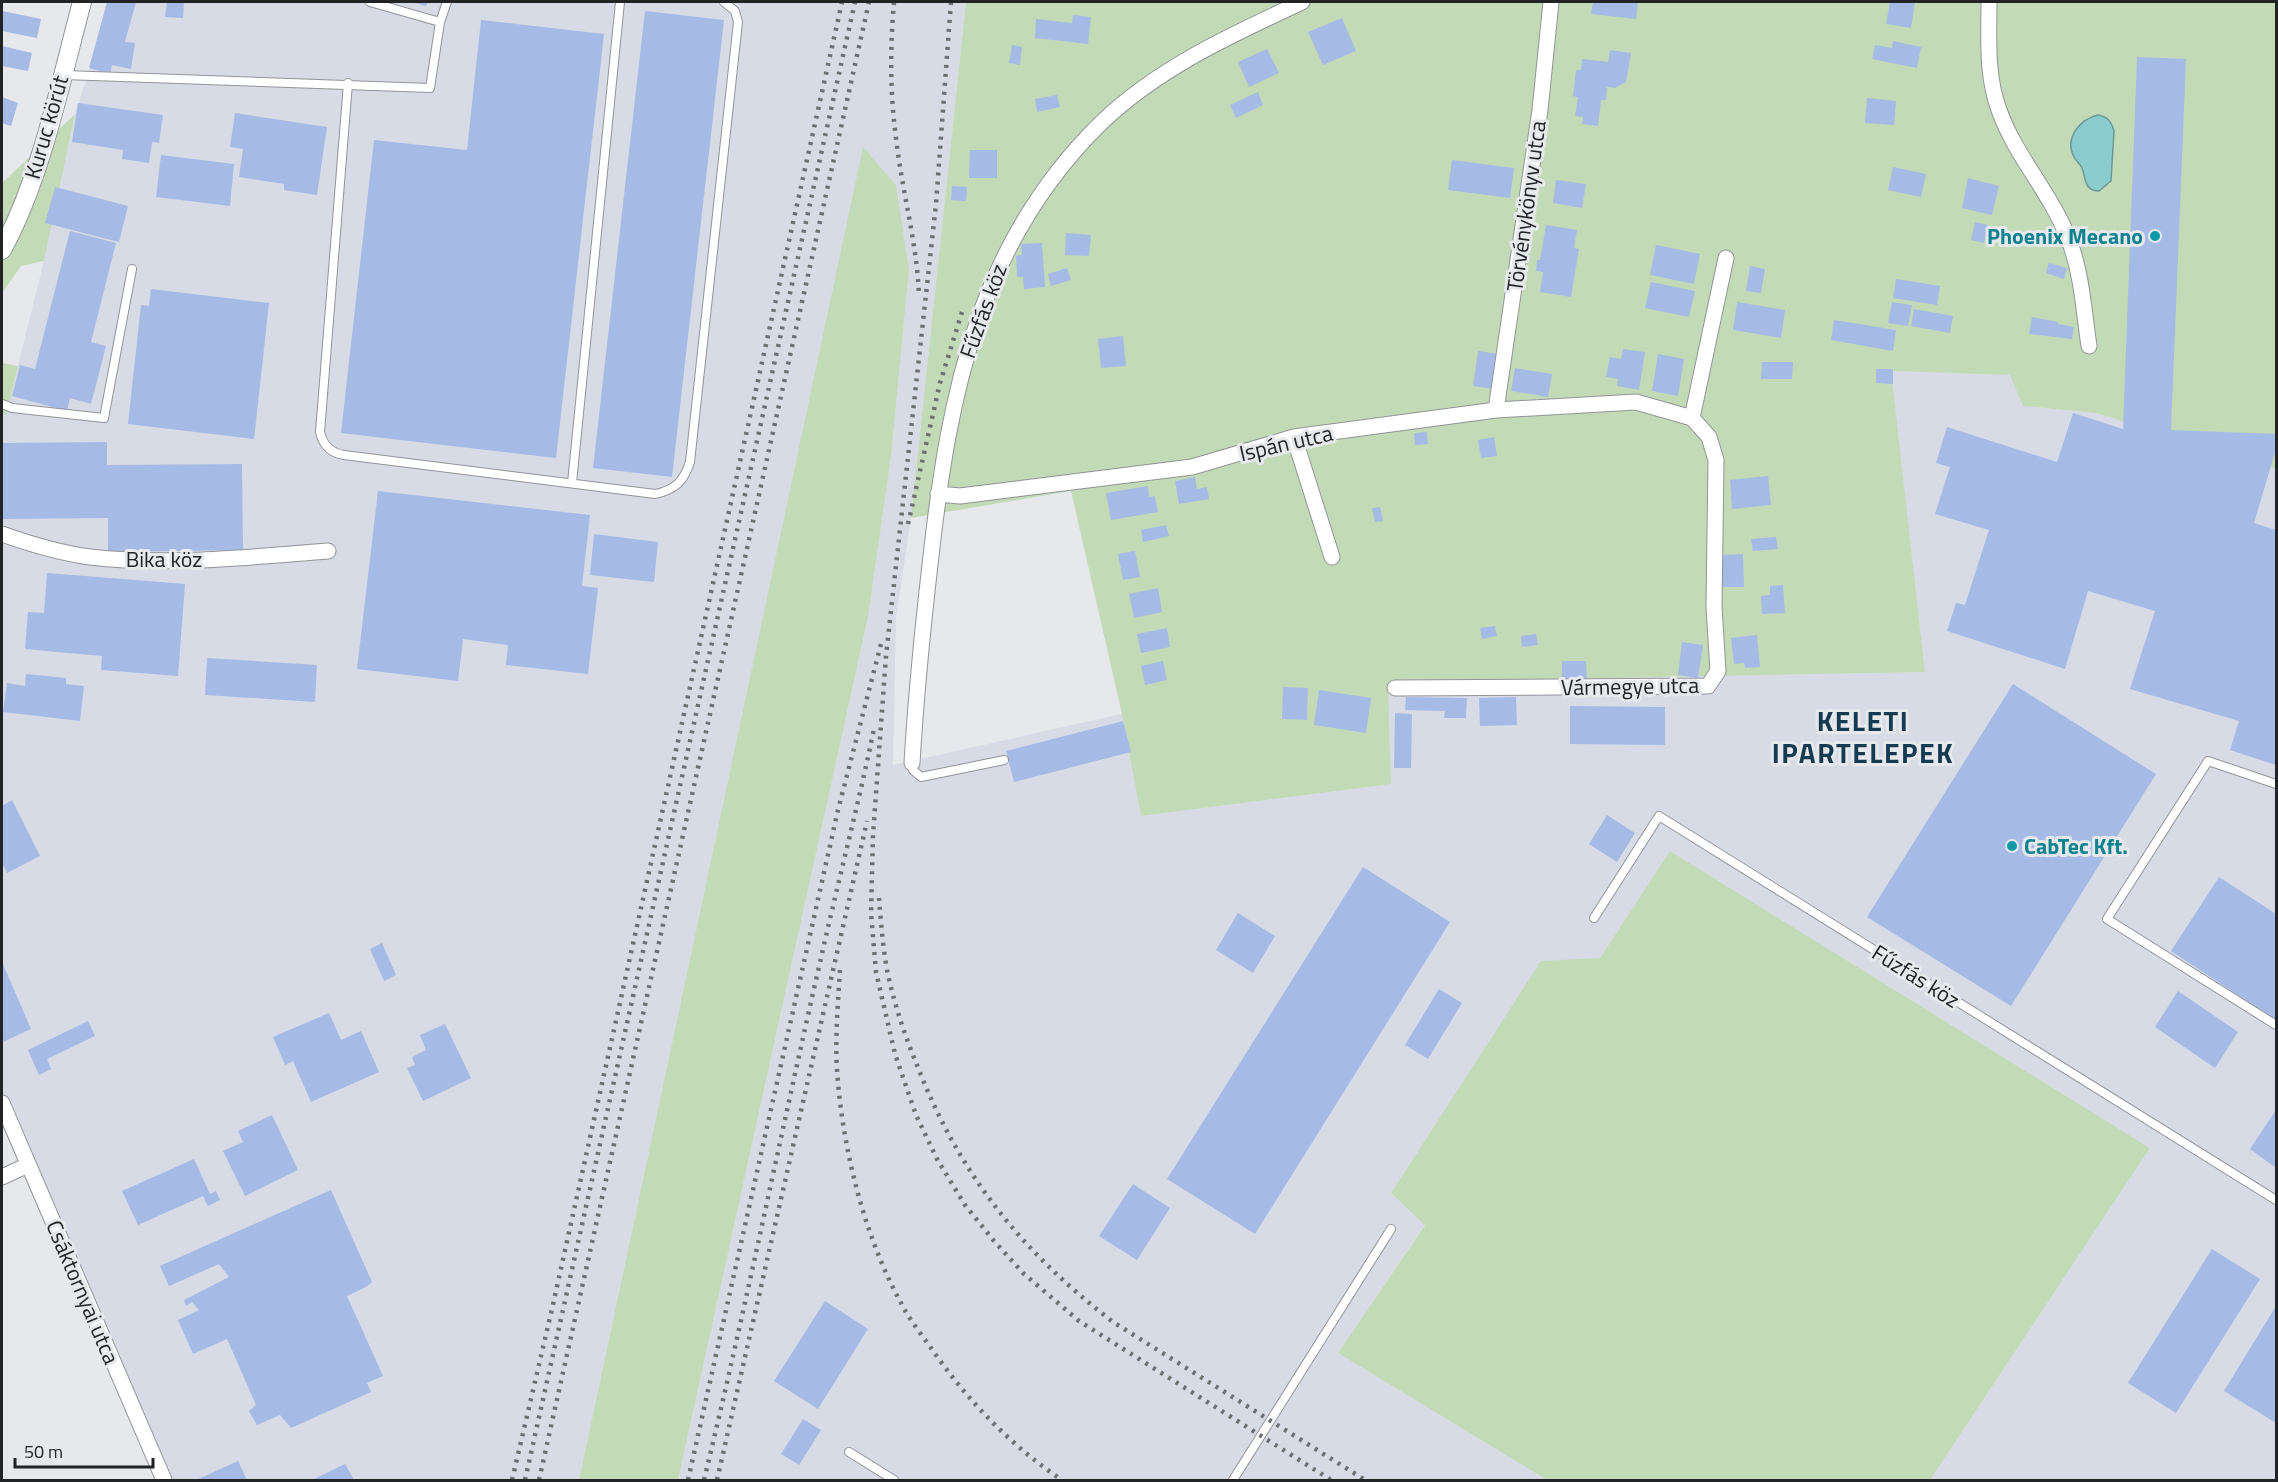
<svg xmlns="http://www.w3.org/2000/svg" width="2278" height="1482" viewBox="0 0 2278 1482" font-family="'Titillium Web',sans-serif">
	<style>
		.built { fill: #d6dbe6 }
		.green { fill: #c2dab6 }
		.water { fill: #8bcdce; stroke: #6c9a9b; stroke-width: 1.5 }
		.building { fill: #a6bae6 }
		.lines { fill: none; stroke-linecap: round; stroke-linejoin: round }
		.service-casing { stroke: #929498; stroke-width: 10 }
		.minor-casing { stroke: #929498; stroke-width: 17 }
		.tertiary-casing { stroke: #929498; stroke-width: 20 }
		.service { stroke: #fff; stroke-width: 8 }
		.minor { stroke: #fff; stroke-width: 15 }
		.tertiary { stroke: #fff; stroke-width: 18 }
		.rail { stroke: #6e6f72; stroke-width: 4.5; stroke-dasharray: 3 6; stroke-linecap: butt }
		.culture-dot { fill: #0f9aa8; stroke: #e6e8ec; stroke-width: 2 }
		.labels { text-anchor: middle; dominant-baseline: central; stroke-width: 6; stroke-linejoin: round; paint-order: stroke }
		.street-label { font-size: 22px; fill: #222324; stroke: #e6e8ec }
		.culture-label { font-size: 22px; font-weight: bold; fill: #0d838f; stroke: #e6e8ec; text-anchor: end }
		.district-label { font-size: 28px; font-weight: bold; letter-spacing: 1.5px; fill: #153b53; stroke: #e6e8ec }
	</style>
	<rect width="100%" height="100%" fill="#e6e8ec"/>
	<!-- built -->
	<path class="built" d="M112,2H966L911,518L896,618L893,765L1122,714L1141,816L1391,784L1388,682L1925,672L1890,371L2011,375L2023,406L2096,413L2276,469V1480H1930L2150,1148L1670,851L1600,958L1541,962L1391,1193L1425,1224L1338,1353L1547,1480H678L868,617L891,457L909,270L863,148L579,1480H166L2,1101V414H6L44,261L75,114Z"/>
	<!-- green -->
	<path class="green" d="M966,2H2276V469L2096,413L2023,406L2010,375L1891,371L1925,672L1388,682L1391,784L1141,816L1122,714L1071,491L911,518Z
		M75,114L44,261L21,266L2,293V183Z
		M863,147L896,185L909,270L891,457L868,617L678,1480H579Z
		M2,363L18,366L6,415L2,414Z
		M1670,851L2150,1148L1930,1480H1547L1338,1353L1425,1225L1391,1193L1541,961L1600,958Z"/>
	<!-- water -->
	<path class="water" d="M2098,115C2108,117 2111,121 2114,131L2111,181L2099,191C2084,191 2086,179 2082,168C2080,164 2076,161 2074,157C2064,138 2080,119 2098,115Z"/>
	<!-- building -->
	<path class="building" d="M107,2H136L125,42L135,43L131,69L112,65L110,74L89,68Z
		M167,2H184L183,18L165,17Z
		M412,2H428L426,6Z
		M1593,2H1638L1636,19L1591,14Z
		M1890,2H1915L1911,28L1886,24Z
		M2,11L41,19L37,38L2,31Z
		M645,11L724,20L672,477L593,468Z
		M1073,15L1091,17L1088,44L1035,38L1036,19L1072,23Z
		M1342,18L1356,51L1323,65L1308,32Z
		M481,20L604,34L556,458L341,433L374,140L467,150Z
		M1893,41L1921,47L1917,68L1872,59L1875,45L1892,48Z
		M1012,45L1022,47L1020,65L1009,63Z
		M2,46L32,53L28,71L2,66Z
		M1267,49L1279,73L1249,87L1238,62Z
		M1610,50L1631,53L1626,82L1615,88L1607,87L1606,100H1601L1598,126L1582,124L1583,117L1575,116L1578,97L1573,96L1576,70H1581L1582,59L1608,62Z
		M2137,57L2186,59L2171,430L2276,434V449L2254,523L2276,530V765L2230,750L2239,721L2130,689L2155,611L2088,591L2065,669L1947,631L1956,603L1965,605L1989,530L1935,514L1950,467L1936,463L1947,427L2057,462L2073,413L2123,429Z
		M1258,92L1263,105L1236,118L1230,105Z
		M1057,95L1060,107L1037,112L1035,99Z
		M2,97L18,103L11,126L2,123Z
		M1867,98L1896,101L1894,125L1865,123Z
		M78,103L163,115L159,143L152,142L149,163L122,159L123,150L72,142Z
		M235,113L327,127L317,195L284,190V184L239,177L243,149L230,147Z
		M970,150H997V178H969Z
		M161,155L234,164L230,206L156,197Z
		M1452,160L1514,168L1510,198L1448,190Z
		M1893,167L1926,174L1921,197L1888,190Z
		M1968,178L1999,186L1992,215L1962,208Z
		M1556,180L1586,184L1582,208L1553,203Z
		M952,186L967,187L966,201L951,200Z
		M55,187L128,206L119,242L45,223Z
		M1975,222L1988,225L1984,243L1971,240Z
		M1546,225L1577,230L1574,248L1579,249L1571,297L1540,292L1543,272L1536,271L1537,260H1540Z
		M70,231L116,243L91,342L106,346L91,404L70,398L67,411L12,396L20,365L35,369Z
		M1066,233L1091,235L1089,256L1065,255Z
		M1042,243L1045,287L1024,289L1023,277H1017L1016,256L1022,255L1021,244Z
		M1656,245L1700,254L1694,284L1650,275Z
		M2049,263L2067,268L2064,279L2046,273Z
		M1750,266L1765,269L1761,293L1746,291Z
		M1067,268L1071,280L1051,286L1048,274Z
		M1896,279L1940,286L1937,305L1893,298Z
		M1651,282L1695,291L1689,317L1645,308Z
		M151,289L269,303L254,439L128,424L141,305L149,306Z
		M1737,302L1785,310L1781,338L1733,330Z
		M1892,302L1912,305L1908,326L1888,323Z
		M1914,309L1953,316L1950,333L1911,326Z
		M2032,317L2058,322V324L2074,327L2072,339L2029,334Z
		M1834,320L1896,330L1893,351L1831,340Z
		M1123,336L1126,366L1101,368L1098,339Z
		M1623,349L1645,352L1639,390L1617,386L1618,379L1606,377L1610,357L1621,359Z
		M1478,351L1499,354L1493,389L1473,386Z
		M1658,354L1684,359L1678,396L1652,391Z
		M1762,362H1793L1792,379H1761Z
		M1515,368L1552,374L1548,397L1511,391Z
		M1876,369H1893V384L1876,383Z
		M1427,432L1428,444L1415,445L1414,433Z
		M1494,437L1497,456L1481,458L1478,440Z
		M107,442V465L242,464L243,550L108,552V518L2,519V443Z
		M1768,476L1771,505L1732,509L1730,480Z
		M1195,477L1197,489L1207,487L1209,499L1179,504L1175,481Z
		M1148,486L1149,497L1155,496L1158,512L1111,520L1106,493Z
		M378,491L590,515L582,586L598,588L588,674L506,665L508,645L463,639L458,681L357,669Z
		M1380,507L1383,521L1375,522L1372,508Z
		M1166,525L1169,536L1143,542L1141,530Z
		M594,534L658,542L654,582L590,575Z
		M1776,537L1778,549L1753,551L1751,539Z
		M1135,551L1140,577L1123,580L1118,554Z
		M1743,554L1744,587H1721V555Z
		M47,573L185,584L178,676L101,670L102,656L25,649L28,612L44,613Z
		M1783,585L1785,613L1762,614L1761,596L1770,595V586Z
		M1158,588L1162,612L1134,618L1129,594Z
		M1495,626L1497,636L1482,639L1480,628Z
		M1167,628L1170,647L1141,653L1137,634Z
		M1536,634L1538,645L1522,647L1521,636Z
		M1757,635L1760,667L1745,668L1744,663L1734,664L1731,638Z
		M1682,642L1703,645L1698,678L1678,675Z
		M207,658L317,665L315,702L205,695Z
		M1163,661L1167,680L1145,685L1141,666Z
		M1562,661H1586L1587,682H1562Z
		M26,674L66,678V684L84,686L80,721L3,712L7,683L25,686Z
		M2013,684L2156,774L2011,1006L1867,917Z
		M1283,687L1308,688L1307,720L1282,719Z
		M1319,690L1371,698L1366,733L1314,725Z
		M1406,697L1467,698L1466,718H1444L1445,711L1405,710Z
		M1516,697L1517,725L1480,726L1479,698Z
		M1570,706L1665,707V745L1570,744Z
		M1395,713L1412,714L1411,768H1394Z
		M1123,721L1131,752L1014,782L1006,751Z
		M12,800L40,856L7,873L2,862V806Z
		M1607,815L1635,833L1617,862L1589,844Z
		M1363,867L1450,922L1255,1234L1167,1179Z
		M2219,877L2276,914V1020L2171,951Z
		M1238,913L1275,936L1253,973L1216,950Z
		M382,943L396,975L384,981L370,949Z
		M2,962L31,1029L3,1042L2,1038Z
		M1439,989L1462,1003L1428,1059L1405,1045Z
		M2178,991L2238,1032L2215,1068L2155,1027Z
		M329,1013L341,1040L361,1031L379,1072L311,1102L293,1061L285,1065L273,1037Z
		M88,1021L95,1036L47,1059L51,1069L39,1075L28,1050Z
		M445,1024L471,1078L423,1101L407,1068L415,1065L412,1057L426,1050L420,1035Z
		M2276,1110V1168L2250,1149Z
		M272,1115L298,1170L245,1196L223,1151L243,1142L238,1131Z
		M194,1159L210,1194L216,1191L220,1200L208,1206L203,1196L138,1225L122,1191Z
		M1133,1184L1170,1208L1137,1260L1099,1236Z
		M331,1190L372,1282L366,1287L347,1296L383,1376L367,1383L371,1392L291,1428L280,1415L257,1425L249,1411L256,1405L227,1339L193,1354L178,1320L199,1310L192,1302L186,1306L184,1300L229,1277L219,1264L169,1286L160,1266Z
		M2212,1249L2260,1279L2176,1413L2128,1383Z
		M825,1301L868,1329L818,1409L774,1381Z
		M2276,1306V1423L2224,1391Z
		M803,1419L821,1430L799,1465L781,1454Z
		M238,1461L247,1480H196Z
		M345,1464L354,1480H312Z"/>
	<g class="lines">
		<defs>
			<path id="service" d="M370,2L440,22
				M64,75L430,88L440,22L447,2
				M348,83L320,432C323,445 330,453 344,455L655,494C675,490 684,481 690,462L738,22L735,11L724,2
				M2,404L12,408L104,418L132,269
				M572,483L620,2
				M912,763L913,770L921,777L1004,760
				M2276,784L2208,761L2107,919L2276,1025
				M1594,918L1659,816L2276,1200
				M849,1452L894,1480
				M1233,1480L1391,1229"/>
			<path id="minor" d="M1989,2C1989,38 1986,75 1999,110C2016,158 2053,195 2070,243C2082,275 2084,313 2089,346
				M1496,410L1540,110L1551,2
				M1692,418L1726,258
				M1294,437L1332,557
				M938,494L960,496L1192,467L1294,437L1496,410L1636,402L1692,418L1709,437L1716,460L1714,607L1718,671L1708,686L1395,688
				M2,534C30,544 60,553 90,557C169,566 250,557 328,551
				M912,763C916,694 923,625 931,556C949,394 979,242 1101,123C1158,68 1231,35 1302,2
				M2,1103L164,1480
				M2,1177L28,1165"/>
			<path id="tertiary" d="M2,250C41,179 61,80 82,2"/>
		</defs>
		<!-- service casing -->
		<use href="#service" class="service-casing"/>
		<!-- minor casing -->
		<use href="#minor" class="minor-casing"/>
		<!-- tertiary casing -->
		<use href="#tertiary" class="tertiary-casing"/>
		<!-- service -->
		<use href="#service" class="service"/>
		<!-- minor -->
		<use href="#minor" class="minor"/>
		<!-- tertiary -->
		<use href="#tertiary" class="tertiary"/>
		<!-- rail -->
		<path class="rail" d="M894,2C890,47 890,93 896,138C902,192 917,242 919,296
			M951,2L936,204L886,656L873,835L871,913L876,972L895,1054L916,1115L937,1159L965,1205L994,1241L1023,1273L1079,1321L1331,1480
			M908,524L940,383L962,312
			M879,898C881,923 883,950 888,975C895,1006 905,1036 917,1065C959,1174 1021,1251 1113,1322L1365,1480
			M840,970C838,1003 835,1037 837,1070C842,1146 864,1236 901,1303C909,1319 921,1334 931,1348C967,1400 1010,1445 1062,1480
			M512,1480L552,1309L842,2
			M525,1480L855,2
			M539,1480L869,2
			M688,1480L838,810L881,644
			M704,1480C746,1307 781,1132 821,958C838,882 858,806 874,729
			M717,1480L867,821"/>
	</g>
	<!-- markers -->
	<g class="culture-dot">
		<circle cx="2155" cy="236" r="6"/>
		<circle cx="2012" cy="846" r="6"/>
	</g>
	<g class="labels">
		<!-- street labels -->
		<g class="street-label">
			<text transform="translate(46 127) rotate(-74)">Kuruc körút</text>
			<text transform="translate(1526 206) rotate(-82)">Törvénykönyv utca</text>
			<text transform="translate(983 311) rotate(-70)">Fűzfás köz</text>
			<text transform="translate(1286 443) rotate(-13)">Ispán utca</text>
			<text x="164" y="559">Bika köz</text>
			<text transform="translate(1630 686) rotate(-1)">Vármegye utca</text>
			<text transform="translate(1916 976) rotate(32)">Fűzfás köz</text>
			<text transform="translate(83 1292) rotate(67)">Csáktornyai utca</text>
		</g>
		<!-- culture labels -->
		<g class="culture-label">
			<text x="2143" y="236">Phoenix Mecano</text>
			<text x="2024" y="846" text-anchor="start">CabTec Kft.</text>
		</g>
		<!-- district labels -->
		<g class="district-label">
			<text x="1863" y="720">KELETI<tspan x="1863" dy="32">IPARTELEPEK</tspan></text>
		</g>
	</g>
	<!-- border -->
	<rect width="2278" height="1482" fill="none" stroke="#222324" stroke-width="6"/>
	<!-- scale -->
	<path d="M15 1458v9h138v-9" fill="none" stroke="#222324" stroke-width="3"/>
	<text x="24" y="1458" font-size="18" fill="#222324" stroke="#e6e8ec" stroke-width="4.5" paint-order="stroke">50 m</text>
</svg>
